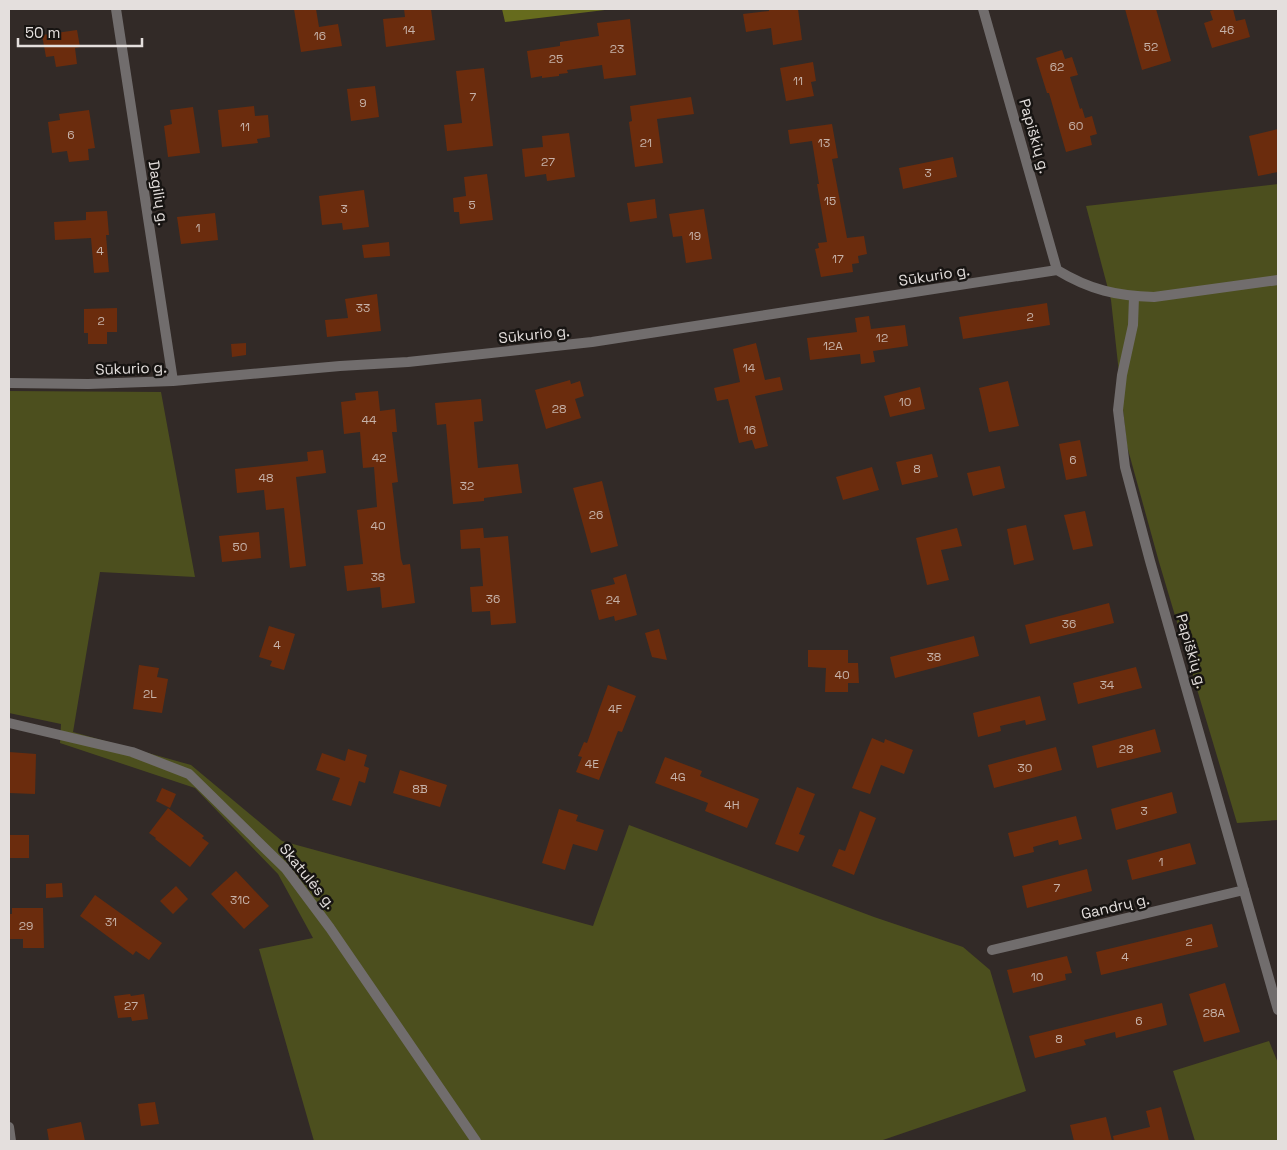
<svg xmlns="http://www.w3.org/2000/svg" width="1287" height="1150" viewBox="0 0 1287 1150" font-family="'Space Grotesk',sans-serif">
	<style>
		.green { fill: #4c4f1e }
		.forest { fill: #666b1d }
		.building { fill: #6b2c0d }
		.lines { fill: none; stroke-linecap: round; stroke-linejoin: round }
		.minor { stroke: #716d6d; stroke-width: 10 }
		.labels { text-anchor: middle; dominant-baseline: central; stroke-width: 5; stroke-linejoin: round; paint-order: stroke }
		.number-label { font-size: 12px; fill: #c6b2a9 }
		.street-label { font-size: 15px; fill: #e4dfdd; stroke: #171412 }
	</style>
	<rect width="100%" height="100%" fill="#322a27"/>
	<!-- green -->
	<path class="green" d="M1278,184V820L1237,823L1159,562L1127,446L1111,300L1086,206Z
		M9,391L161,392L195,577L100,572L73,732L191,765L282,841L593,926L629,825L874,917L963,947L990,970L1026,1091L880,1141H314L259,949L313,938L278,874L195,788L60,743L61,724L9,713Z
		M1269,1041L1278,1063V1141H1195L1173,1071Z"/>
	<!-- forest -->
	<path class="forest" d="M502,9H613L505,22Z"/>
	<!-- building -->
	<path class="building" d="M294,9H316L319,27L338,24L342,46L301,52Z
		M404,9H431L435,40L386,47L383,19L405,17Z
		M769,9H798L802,40L773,45L771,28L746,32L743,14L769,11Z
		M1125,9H1156L1171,61L1142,70Z
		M1217,9H1233L1236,21L1245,19L1250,37L1212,48L1204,23L1213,20L1210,11Z
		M630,19L636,75L604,79L602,65L567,70L568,73L559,74V76L542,78V76L531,78L527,51L560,46V42L599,36L597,23Z
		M77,30L80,47L75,48L77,64L56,67L54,56L46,57L42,35Z
		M1062,50L1065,59L1072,57L1078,75L1070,77L1080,109L1082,108L1085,118L1092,116L1097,134L1090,136L1092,145L1066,152L1049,93H1047L1036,58Z
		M813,62L816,81L811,82L814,96L786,101L780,68Z
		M484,68L493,146L447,151L444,125L462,123L456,71Z
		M375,86L379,117L351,121L347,89Z
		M691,97L694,114L657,119L663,163L635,167L629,122L632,121L630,106Z
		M254,106L255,116L268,115L270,137L257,139L258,143L222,147L218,110Z
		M193,107L200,153L168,157L164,126L172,124L170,110Z
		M89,110L95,148L88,149L89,160L69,162L67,151L52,153L48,122L60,120L59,114Z
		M832,124L838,158L832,159L847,238L864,236L867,254L858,256L859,263L852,264L853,272L821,277L815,249L819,248L818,243L827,242L817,184H819L812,141L790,144L788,130Z
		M1278,129V172L1258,176L1249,136Z
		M569,133L575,177L547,181L546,174L525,177L522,149L543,147L542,136Z
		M953,157L957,177L903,189L899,168Z
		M487,174L493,220L460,224L459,212H454L453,198L466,196L464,177Z
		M364,190L369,227L343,230L342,223L322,225L319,196Z
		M655,199L657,218L630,222L627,203Z
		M704,209L712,259L686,263L682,236L673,237L669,214Z
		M107,211L109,235H106L109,272L94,273L91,238L55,240L54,222L86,220V212Z
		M215,213L218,240L181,244L177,217Z
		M389,242L390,256L364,258L362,245Z
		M377,294L381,331L327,337L325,320L348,318L345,299Z
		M1047,303L1050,325L963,339L959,317Z
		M117,308V332H107V344H88V333H84V309Z
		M869,316L871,329L905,325L908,346L873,351L875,362L861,364L860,354L810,360L807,338L857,332L855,318Z
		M246,343V355L232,357L231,344Z
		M756,343L765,380L780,377L783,390L755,396L768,446L755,449L752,440L739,443L728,399L717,401L714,388L740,382L733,349Z
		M570,380L571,384L580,381L584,396L575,399L581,418L546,429L535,390Z
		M1008,381L1019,426L989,432L979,388Z
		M920,387L925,409L890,417L884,396Z
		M378,391L380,411L395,409L397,432H392L398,482L392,483L401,559L403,565L410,564L415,603L382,608L380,587L347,591L344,566L363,564L357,510L377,507L374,467L363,468L360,432L344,434L341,402L356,400L355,393Z
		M481,399L483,421L474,422L478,468L518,464L522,493L484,498V501L453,504L446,424L437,425L435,403Z
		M1080,440L1087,476L1066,480L1059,444Z
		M323,450L326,473L296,477L306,566L290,568L284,508L266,510L264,490L237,493L235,469L308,461L307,452Z
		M932,454L938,477L902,485L896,462Z
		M1000,466L1005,488L973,496L967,473Z
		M872,467L879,490L843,500L836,477Z
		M602,481L618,546L591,553L573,488Z
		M1085,511L1093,546L1073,550L1064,515Z
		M1026,525L1034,560L1014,565L1007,529Z
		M483,528L484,538L508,536L516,623L491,625L490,611L472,612L470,587L483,586L480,548L461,549L460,530Z
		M957,528L962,546L941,550L949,580L927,585L916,538Z
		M259,532L261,558L222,562L219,536Z
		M626,574L637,615L615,621L614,616L599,620L591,590L615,584L613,578Z
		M1109,603L1114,623L1030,644L1025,625Z
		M269,626L295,634L284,670L270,666L272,661L259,657Z
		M659,629L667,660L652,657L645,633Z
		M974,636L979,656L895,678L890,657Z
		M808,650H848V663H858L859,683H848V692H825L826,668L808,667Z
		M139,665L159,668L157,677L168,679L162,713L133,709Z
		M1136,667L1142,688L1078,704L1073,683Z
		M608,685L636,696L622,732L618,731L599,780L576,772L582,757L578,756L584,742L587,743Z
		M1040,696L1046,720L1026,725L1025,720L1000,726L1001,731L978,737L973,713Z
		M1155,729L1161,752L1097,768L1092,746Z
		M872,738L884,743L885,739L913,750L904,774L881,765L870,794L852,788Z
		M1056,747L1062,770L994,788L988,765Z
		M348,749L367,755L364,766L369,768L365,783L359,781L351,806L332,800L340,778L316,770L322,753L345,761Z
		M9,752L36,754L35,794L9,793Z
		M665,757L702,771L700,776L759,799L747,828L705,811L708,803L655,783Z
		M400,770L447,785L440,807L393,793Z
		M797,787L815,794L799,834L805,836L798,852L775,844Z
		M162,788L176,794L170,808L156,801Z
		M1172,792L1177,813L1116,830L1111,809Z
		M168,808L204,836L202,838L209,843L190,867L155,839L156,838L149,833Z
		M559,809L578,815L576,821L604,830L597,851L573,844L565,870L542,863Z
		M860,811L876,818L854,875L832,866L839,849L845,851Z
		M1076,816L1082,839L1059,845L1058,840L1033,847L1034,852L1014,857L1008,833Z
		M9,835H29V858H9Z
		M1190,843L1196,864L1132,880L1127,860Z
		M1087,869L1092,891L1027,908L1022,886Z
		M236,871L269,906L244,929L211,894Z
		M62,883L63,897L46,898V884Z
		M176,886L188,899L173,914L160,901Z
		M95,895L162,943L149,960L136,951L133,955L80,916Z
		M12,908H43L44,948H23V939H9V914H12Z
		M1212,924L1218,947L1101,975L1096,952Z
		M1067,956L1072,973L1065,974L1066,980L1013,993L1007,970Z
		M1225,983L1240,1032L1204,1042L1189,994Z
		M130,994L131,996L144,994L148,1019L132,1021L131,1017L118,1018L114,996Z
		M1162,1003L1167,1025L1116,1038L1115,1032L1084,1040L1086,1045L1035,1058L1029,1036Z
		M155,1102L159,1124L141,1126L138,1104Z
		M1161,1107L1169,1141H1114L1113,1136L1150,1127L1146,1111Z
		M1106,1117L1112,1141H1074L1070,1125Z
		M81,1122L85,1141H49L47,1129Z"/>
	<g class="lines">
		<!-- minor -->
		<path class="minor" d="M116,9L173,381
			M983,9L1057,270
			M1057,270C1090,290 1117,296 1154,297L1278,280
			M1134,297L1133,325L1122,375L1118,410L1125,467L1150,561L1278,1010
			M9,383L88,384L173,381L340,366L408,362L592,342L1057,270
			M9,723L132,752L189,774L286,869L330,928L476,1141
			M992,950L1244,890
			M9,1127L11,1141"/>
	</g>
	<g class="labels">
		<!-- number labels -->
		<g class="number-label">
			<text x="409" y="30">14</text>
			<text x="1227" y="30">46</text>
			<text x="320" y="36">16</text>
			<text x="1151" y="47">52</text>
			<text x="617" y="49">23</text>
			<text x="556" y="59">25</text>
			<text x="1057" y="67">62</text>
			<text x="798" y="81">11</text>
			<text x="473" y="97">7</text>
			<text x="363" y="103">9</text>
			<text x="1076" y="126">60</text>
			<text x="245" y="127">11</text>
			<text x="71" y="135">6</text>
			<text x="646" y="143">21</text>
			<text x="824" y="143">13</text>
			<text x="548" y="162">27</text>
			<text x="928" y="173">3</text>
			<text x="830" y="201">15</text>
			<text x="472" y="205">5</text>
			<text x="344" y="209">3</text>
			<text x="198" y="228">1</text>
			<text x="695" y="236">19</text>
			<text x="100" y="251">4</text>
			<text x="838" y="259">17</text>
			<text x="363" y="308">33</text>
			<text x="1030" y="317">2</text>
			<text x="101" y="321">2</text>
			<text x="882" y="338">12</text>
			<text x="833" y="346">12A</text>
			<text x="749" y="368">14</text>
			<text x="905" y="402">10</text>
			<text x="559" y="409">28</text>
			<text x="369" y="420">44</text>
			<text x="750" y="430">16</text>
			<text x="379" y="458">42</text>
			<text x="1073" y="460">6</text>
			<text x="917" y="469">8</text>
			<text x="266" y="478">48</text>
			<text x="467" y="486">32</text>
			<text x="596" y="515">26</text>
			<text x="378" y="526">40</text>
			<text x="240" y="547">50</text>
			<text x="378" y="577">38</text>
			<text x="493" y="599">36</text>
			<text x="613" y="600">24</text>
			<text x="1069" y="624">36</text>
			<text x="277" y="645">4</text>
			<text x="934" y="657">38</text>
			<text x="842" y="675">40</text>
			<text x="1107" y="685">34</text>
			<text x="150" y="694">2L</text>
			<text x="615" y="709">4F</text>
			<text x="1126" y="749">28</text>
			<text x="592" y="764">4E</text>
			<text x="1025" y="768">30</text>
			<text x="678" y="777">4G</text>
			<text x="420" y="789">8B</text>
			<text x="732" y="805">4H</text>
			<text x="1144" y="811">3</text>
			<text x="1161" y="862">1</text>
			<text x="1057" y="888">7</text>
			<text x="240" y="900">31C</text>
			<text x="111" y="922">31</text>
			<text x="26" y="926">29</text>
			<text x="1189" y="942">2</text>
			<text x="1125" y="957">4</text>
			<text x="1037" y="977">10</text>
			<text x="131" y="1006">27</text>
			<text x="1214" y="1013">28A</text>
			<text x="1139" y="1021">6</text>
			<text x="1059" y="1039">8</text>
		</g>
		<!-- street labels -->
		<g class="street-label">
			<text transform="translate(1035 136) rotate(74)">Papiškių g.</text>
			<text transform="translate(159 193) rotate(81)">Dagilių g.</text>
			<text transform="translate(934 275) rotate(-9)">Sūkurio g.</text>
			<text transform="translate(534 334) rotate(-6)">Sūkurio g.</text>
			<text transform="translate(131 368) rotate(-2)">Sūkurio g.</text>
			<text transform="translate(1192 651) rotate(74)">Papiškių g.</text>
			<text transform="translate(308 876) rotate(51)">Skatulės g.</text>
			<text transform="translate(1115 906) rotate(-13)">Gandrų g.</text>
		</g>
	</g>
	<!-- border -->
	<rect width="1287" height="1150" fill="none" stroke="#e4dfdd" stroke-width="20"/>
	<!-- scale -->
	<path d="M18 38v8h124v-8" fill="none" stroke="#e4dfdd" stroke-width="2.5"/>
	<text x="25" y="38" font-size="15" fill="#e4dfdd" stroke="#171412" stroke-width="4" paint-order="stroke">50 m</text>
</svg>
